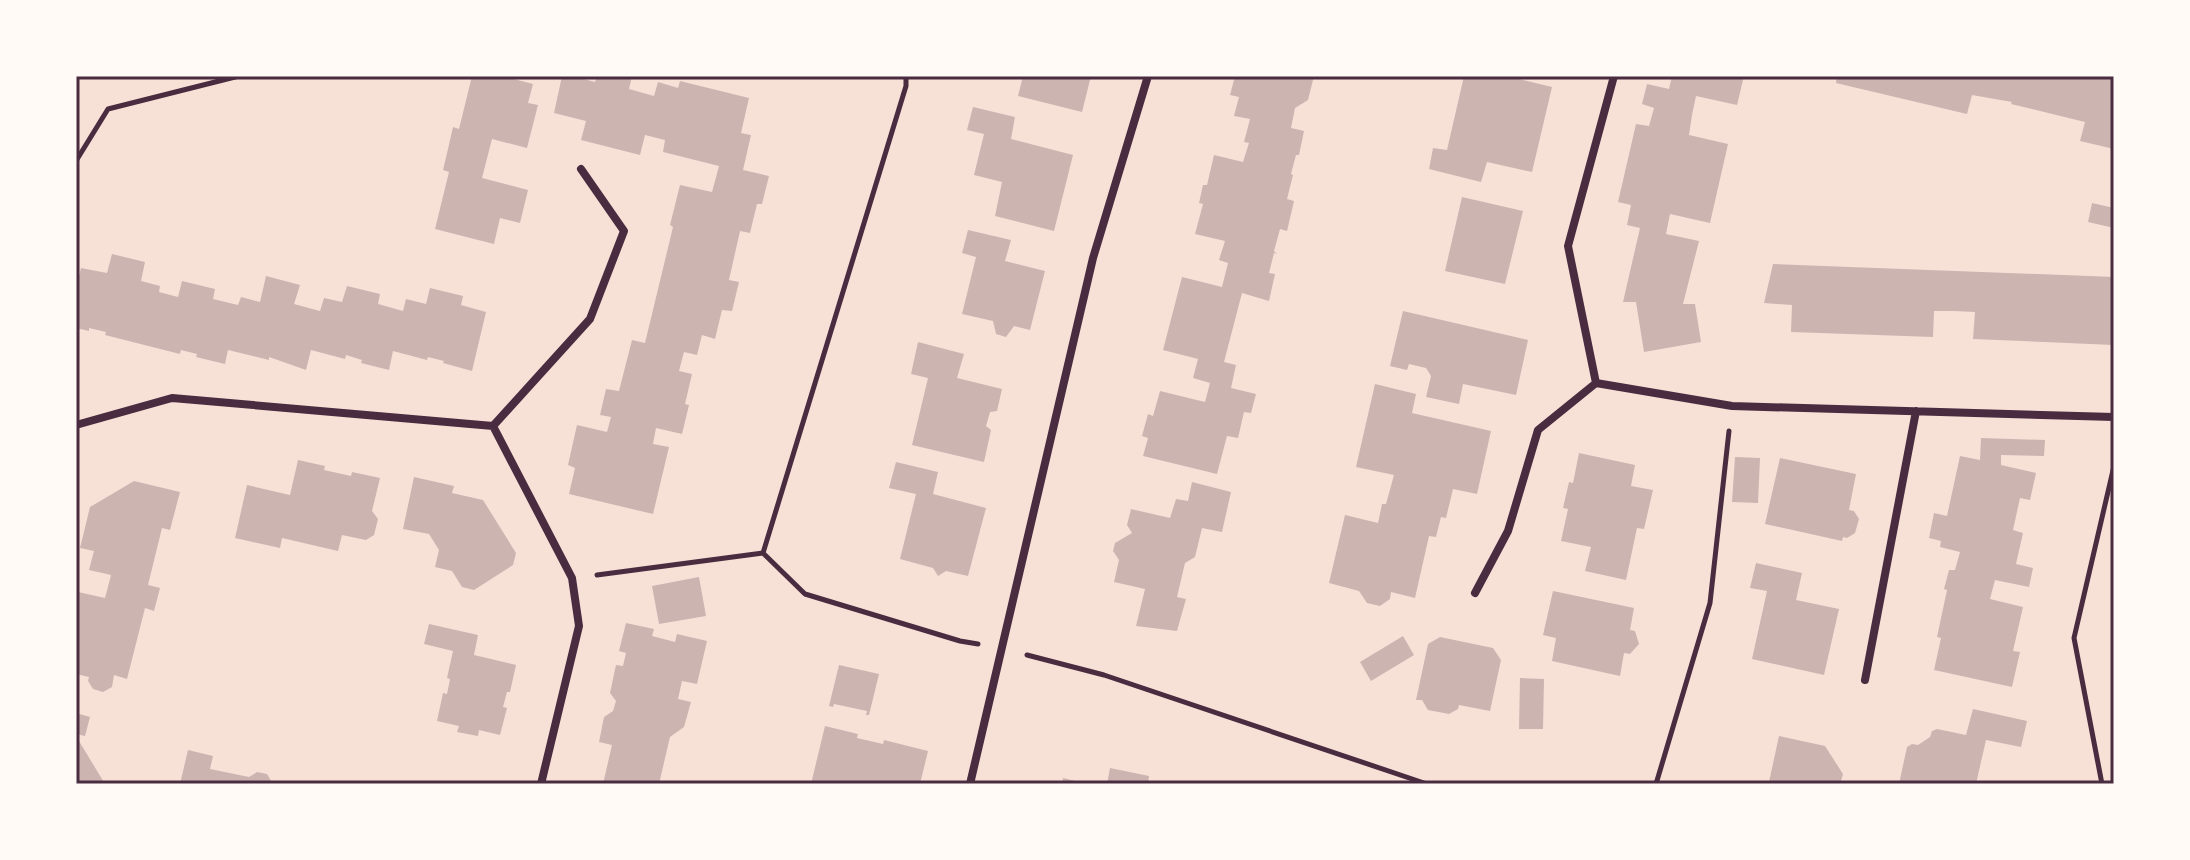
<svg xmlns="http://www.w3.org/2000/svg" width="2190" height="860" viewBox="0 0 2190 860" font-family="Rubik,sans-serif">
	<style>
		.building { fill: #ccb4b1 }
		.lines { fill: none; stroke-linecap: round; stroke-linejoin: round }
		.path { stroke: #4a2c40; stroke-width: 5 }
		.minor { stroke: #4a2c40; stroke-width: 8 }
		.neatline { fill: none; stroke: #4a2c40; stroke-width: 3 }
	</style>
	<rect width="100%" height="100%" fill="#f7e1d7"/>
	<!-- building -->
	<path class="building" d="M472,76H502L533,84L528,103L538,105L527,148L492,139L482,178L528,190L520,223L500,218L494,244L435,229L449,172L443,170L448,149L453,127L459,129Z
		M562,76H572L595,82L597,76H632L629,89L654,96L658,82L678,88L680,81L749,98L741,133L751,135L743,170L769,176L762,204H757L750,233L740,231L729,280L739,282L732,311L722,310L715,339L702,335L697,355L684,352L679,371L692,374L685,404L689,405L682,434L656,428L653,444L669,447L653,514L569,494L575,468L568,465L577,425L607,432L611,417L600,415L606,389L619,391L632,340L645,343L673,227L670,225L680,185L712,192L719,166L663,152L665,140L645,135L640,155L581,140L586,121L554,113Z
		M1023,76H1091L1082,112L1018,96Z
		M1235,76H1314L1308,100L1295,108L1291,128L1304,131L1299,155H1296L1291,174L1293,175L1287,199L1294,201L1287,231L1280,229L1274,251L1277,254L1274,253L1269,273L1275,274L1269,301L1242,293L1224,362L1236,365L1231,388L1256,394L1251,413L1244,412L1238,438L1227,436L1217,474L1143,456L1148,438L1142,436L1148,414L1153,416L1160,391L1205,402L1210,383L1193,378L1198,359L1163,350L1182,277L1222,287L1228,263L1219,260L1225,241L1195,234L1203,204L1199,203L1203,185H1207L1214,155L1243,162L1249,143L1244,142L1250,119L1234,116L1239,97L1230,95Z
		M1464,76H1507L1552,87L1532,172L1487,162L1481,182L1429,169L1433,148L1447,150Z
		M1672,76H1744L1737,105L1696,96L1692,115L1689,135L1728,144L1710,223L1670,214L1666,234L1699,241L1683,304H1695L1701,342L1644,352L1636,302H1623L1640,228L1627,225L1631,205L1618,202L1636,124L1649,126L1654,108L1642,104L1647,84L1669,89Z
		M1837,76H2114V149L2080,141L2085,122L2011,104L2012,102L1972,95L1967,114L1836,83Z
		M973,107L1015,117L1011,139L1073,155L1054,231L995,216L1002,182L974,175L984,134L967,130Z
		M1462,197L1523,211L1505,284L1445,271Z
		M2092,203L2114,208V228L2088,222Z
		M968,230L1011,240L1005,261L1045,271L1030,330L1014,326L1006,337L996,334L993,321L962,314L976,257L962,253Z
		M112,254L145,262L141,281L160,286L159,292L178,297L182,281L215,289L213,299L238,305L241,297L260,302L266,276L300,285L294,304L320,311L324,298L342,302L347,286L380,294L378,304L403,311L406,299L426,304L430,288L463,296L461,305L486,312L472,371L443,363L444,361L428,357L427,360L393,351L389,370L361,363L362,360L346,355L345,359L311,350L306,370L269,357V360L228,350L225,364L196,357L197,354L181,350L180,354L105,335L106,332L89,328V331L76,328V289L81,268L107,273Z
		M1773,264L2114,277V345L1973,339L1975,312L1954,311H1934L1933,337L1791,332L1792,305L1764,303Z
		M1403,311L1528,340L1516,395L1463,384L1459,404L1426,397L1431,376L1426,368L1409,364L1407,370L1390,366Z
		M918,342L964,354L957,378L1002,389L997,411L990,412L986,426L991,430L984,462L912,445L928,378L911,374Z
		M1375,384L1416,394L1412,413L1491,431L1477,494L1453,489L1446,518L1441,517L1436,537L1429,536L1415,598L1391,592L1390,599L1380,606L1367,603L1359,591L1329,583L1345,515L1378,523L1382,504H1386L1394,475L1356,467Z
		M1981,438L2045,440L2044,456L2001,455V465L2036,473L2030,500L2020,498L2013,530L2023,533L2016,564L2033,568L2029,587L1995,580L1990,599L2023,607L2013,651L2020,652L2012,687L1934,670L1941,638L1937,637L1947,590L1944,589L1949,570H1955L1960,552L1940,547L1941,541L1929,538L1934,513L1947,516L1960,456L1980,460Z
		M1579,453L1635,465L1631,486L1653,490L1644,529L1637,528L1626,580L1585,571L1591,547L1561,541L1568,509L1563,508L1569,482L1573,483Z
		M1735,457L1760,458L1758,503L1732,502Z
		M1780,458L1856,474L1849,510L1854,511L1859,519L1855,533L1847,538L1843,537L1842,541L1765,524Z
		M298,460L325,466L324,470L351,476L352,472L380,478L372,511L378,519L374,535L366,540L342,535L338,551L282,538L280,548L235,538L247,485L290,495Z
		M896,462L938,472L933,494L986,508L968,576L946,571L938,576L933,568L900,559L916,494L889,488Z
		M414,477L454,486L452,493L483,500L516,553L513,565L474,590L462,587L452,571L435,567L439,550L429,534L403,529Z
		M134,481L180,492L170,530L162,528L148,585L160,588L154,611L145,608L127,679L114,675L112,687L103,692L93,689L88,681L89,677L76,674V598L78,592L105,598L111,575L89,570L94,551L80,548L90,507Z
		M1192,482L1231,492L1222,532L1202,528L1195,557L1185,563L1177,597L1186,599L1177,631L1136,626L1145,589L1114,582L1119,560L1113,551L1115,543L1132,533L1127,525L1131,509L1170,518L1176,499L1188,501Z
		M1756,563L1802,573L1796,600L1839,609L1824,675L1752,659L1767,591L1750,588Z
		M699,577L706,616L659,624L652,586Z
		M1553,591L1634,608L1630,630L1635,631L1639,644L1630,654L1624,653L1620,676L1552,661L1556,638L1543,635Z
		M626,623L654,629L652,636L675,642L677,634L707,641L697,684L682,681L678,699L691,702L684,727L670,737L659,784H603L612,745L599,742L604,717L613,711L616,701L610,693L616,665L623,666L626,653L619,651Z
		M429,624L478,635L474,655L516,665L510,692H507L503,707L507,708L500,735L479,730L478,736L457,732L459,726L437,721L443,693L447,694L450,679L447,678L453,651L424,644Z
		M1403,636L1414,655L1371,681L1360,662Z
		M1440,637L1493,648L1501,660L1490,711L1459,705L1458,709L1449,714L1428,710L1422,700H1416L1428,644Z
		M839,665L879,674L869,715H866L867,711L834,704L833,707L829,706Z
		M1520,678L1544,679L1543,729H1519Z
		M1973,709L2027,721L2021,747L1986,740L1976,784H1899L1907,747L1912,744L1918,745L1930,737L1932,731L1937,729L1966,735Z
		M76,713L90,717L85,736L76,734Z
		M825,726L858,734L857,738L883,744L884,740L928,751L920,784H811Z
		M1779,736L1825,746L1843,774L1841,781L1850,784H1770L1769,782Z
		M76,740L79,741L105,784H76Z
		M188,750L213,756L210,769L249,777L257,772L267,774L273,784H180Z
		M1110,768L1149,776L1148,784H1107Z
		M1063,778L1084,783V784H1062Z"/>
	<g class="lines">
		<!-- path -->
		<path class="path" d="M76,161L108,109L239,76
			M763,553L805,594L960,641L978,644
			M763,553L906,86V76
			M597,575L763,553
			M1027,655L1104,675L1427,784
			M1656,784L1710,603L1729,431
			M2102,784L2074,638L2114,466"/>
		<!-- minor -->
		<path class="minor" d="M1614,76L1568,246L1596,383L1732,406L2114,417
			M76,425L172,398L493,426L572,578L579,626L541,784
			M493,426L590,319L624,231L581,169
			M1475,593L1508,531L1538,430L1596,383
			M1865,680L1916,411
			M970,784L1093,258L1148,76"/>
	</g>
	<!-- border -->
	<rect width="2190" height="860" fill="none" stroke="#fffaf5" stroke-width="156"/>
	<rect x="78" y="78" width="2034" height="704" class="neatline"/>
</svg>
